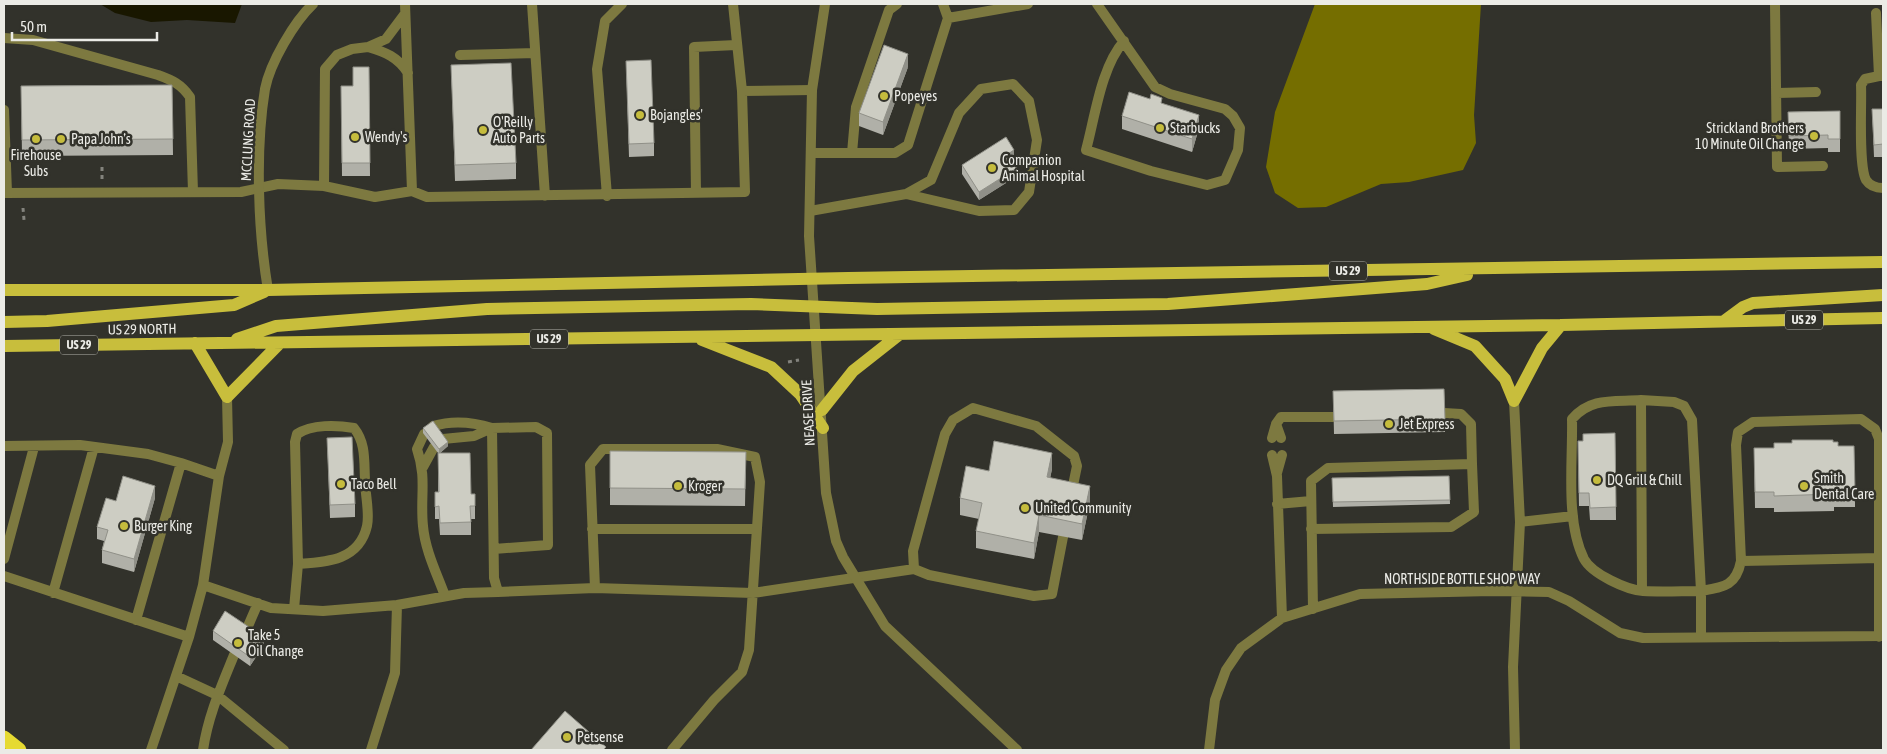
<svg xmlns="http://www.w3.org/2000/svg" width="1887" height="754" viewBox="0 0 1887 754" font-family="'Asap Condensed',sans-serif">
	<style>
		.forest { fill: #756e00 }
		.water { fill: #191700 }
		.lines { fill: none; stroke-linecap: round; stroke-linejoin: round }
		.path { stroke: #83837d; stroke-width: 3; stroke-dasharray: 4 4; stroke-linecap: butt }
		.lane { stroke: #7d7940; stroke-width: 10 }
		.street { stroke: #7d7940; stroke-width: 10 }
		.primary { stroke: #c8be3c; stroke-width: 12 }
		.highway { stroke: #e6da32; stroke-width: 15 }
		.wall { fill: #b0b0a8 }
		.shaded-wall { fill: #909088 }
		.building { fill: #cdcdc3; stroke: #909088 }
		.poi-dot { fill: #c5bc3d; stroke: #32322b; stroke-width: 2 }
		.labels { text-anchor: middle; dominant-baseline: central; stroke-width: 5; stroke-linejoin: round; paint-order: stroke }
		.shield { fill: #32322b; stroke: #b4b4ae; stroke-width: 1 }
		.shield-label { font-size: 12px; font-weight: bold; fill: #ebebe6 }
		.poi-label { font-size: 14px; fill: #ebebe6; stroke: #32322b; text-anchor: start }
		.street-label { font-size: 14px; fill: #ebebe6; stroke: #32322b }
	</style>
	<rect width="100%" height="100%" fill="#32322b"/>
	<!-- forest -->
	<path class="forest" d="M1315,4H1481L1474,115L1476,143L1463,170L1409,182L1381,184L1326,207L1298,208L1275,193L1266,167L1275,112Z"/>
	<!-- water -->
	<path class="water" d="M100,4H242L235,23L187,20L151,22L115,13Z"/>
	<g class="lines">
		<!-- path -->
		<path class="path" d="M102,167V179
			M23,208L24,220
			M788,362L799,360"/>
		<!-- lane -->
		<path class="lane" d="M405,4L412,191
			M532,4L545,196
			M733,4L742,91L812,90
			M897,4L889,10L856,107L852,153H895L908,145L948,18L943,4
			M1097,4L1155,87L1170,94L1225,109L1233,116L1240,128L1238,150L1225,180L1207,185L1151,171L1086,150C1095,117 1101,67 1124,41
			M1775,4L1777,167L1823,166
			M1876,13L1879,76H1883
			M948,18L1028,4
			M4,38L33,40L158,75C172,80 181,84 190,97L193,192
			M368,47C385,52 398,57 408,73
			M460,55L535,53
			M1879,76L1865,79L1861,85C1862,105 1858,165 1866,180C1870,186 1877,188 1883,188
			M1776,93L1816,92
			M4,110L7,193
			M811,153H852
			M324,186L325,69L337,55L352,49L368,47L386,39L404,15
			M4,193L241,192L278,184L324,186L375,197L412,191L427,197L745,192L742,91
			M696,193L694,47L736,45
			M607,196L597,69L605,21L622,4
			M810,211L906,194L931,180L959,113L981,89L1013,84L1029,101L1037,140L1029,192L1014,210L979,211L906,194
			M1641,400L1674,402L1684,406L1692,420L1701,591C1682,591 1662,592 1643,591C1627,590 1592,574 1584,559C1565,521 1573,461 1572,419C1591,397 1614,402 1641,400Z
			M1641,400L1642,591
			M1514,401L1520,522L1513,667L1515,750
			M1444,413L1461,414L1471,424L1472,464
			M1276,424L1281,438
			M433,426C453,420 473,422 492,428
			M424,434L417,449C427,478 420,497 423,526C425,550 437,574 445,596
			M1272,438L1276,424L1281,417H1333
			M443,439L474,436L492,428
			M4,446L80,445L148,454L181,463L219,476
			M1272,455L1277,476L1282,618
			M423,467L434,447
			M1277,473L1282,455
			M1277,504L1311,501
			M1520,522L1573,516
			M592,529H756
			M1311,529L1451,527L1474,512L1472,464L1328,468L1311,481L1313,609
			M494,549L548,545L547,433L536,427L492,428L494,578L498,592
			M1879,558L1741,561L1736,445L1738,432L1753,422L1861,419L1875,429L1879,439V637
			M4,559L34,447
			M914,569L929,575L1034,596L1052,594L1063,537
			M4,576L189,637
			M203,585L271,608L323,611L397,605L464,593L498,592L595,588L753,593L914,569L913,551L945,434L953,420L973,408L1036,426L1074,456L1077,466L1071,495
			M595,588L590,465L603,449H717L755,457L760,482L749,650L742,672L714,700L672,750
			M53,593L94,447
			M294,609L298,564L295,442L297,434C312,424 337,425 354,428C366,443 364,461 365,480C365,494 370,513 367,526C359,561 326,562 298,564
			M136,620L181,463
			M245,633L258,603
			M1701,637V591C1724,587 1736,586 1741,561
			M176,676L217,695L284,750
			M151,750L189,637L203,585L219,476L228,442L227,397
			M203,750C208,716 221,687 234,655
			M371,750L395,673L397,605
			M1209,750L1215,700L1226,670L1241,648L1282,618L1360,594L1492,591L1549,592L1569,601L1620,633L1643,638L1883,636"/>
		<!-- street -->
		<path class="street" d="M825,4L812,90L809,236L826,493L836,541L843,557L885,626L1017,750
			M268,290C258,230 255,150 265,89C270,63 294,22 313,4"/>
		<!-- primary -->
		<path class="primary" d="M4,290H268L848,278L1883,262
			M1724,321L1743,307L1753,303L1883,295
			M4,322L47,321L234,305L264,292
			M1434,329L1475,346L1505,379L1514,401
			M237,339L276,326L487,309L751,304L877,309L1168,304L1427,284L1467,275
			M702,340L771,367L800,394L823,428
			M195,343L227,397L280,343
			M4,346L1561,325L1883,318
			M1514,401L1542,348L1561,325
			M822,410L853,371L900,334"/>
		<!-- highway -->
		<path class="highway" d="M4,738L19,750"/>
	</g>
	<!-- wall -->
	<path class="wall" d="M626,61L654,143V156L629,157Z
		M451,65L516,163V179L455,181Z
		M353,67H369L370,176H342L341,86H353Z
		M908,67L883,135L859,126V113Z
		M172,85L173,155L22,156L21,86Z
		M1162,103L1199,128L1192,152L1122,129V116Z
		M1872,109H1883V157H1874Z
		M1840,111V152H1828V148L1789,149L1788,112Z
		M1014,159L1012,160L1017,176L979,200L962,174V165Z
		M1444,389L1445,432L1334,434L1333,391Z
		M423,428L448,446L440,453L471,494L475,506V519H471V535H440L439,519H435V492H438V453L423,433Z
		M1615,433L1616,520H1590L1589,506H1579L1578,441H1583Z
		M327,438L355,504V517L330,518Z
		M1833,442L1838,446L1855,491V507H1834V511L1774,512V508H1755L1754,448H1774Z
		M610,451L746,452L745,506L610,505Z
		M1052,469L1050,478L1090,502L1082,540L1039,532L1034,559L976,548V531L979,519L960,515V498L989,471Z
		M1449,476L1450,504L1333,507L1332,478Z
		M155,498L134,572L102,563V550L104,541L97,539V527L116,501Z
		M213,631L264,645L250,666L213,640Z"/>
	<!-- shaded-wall -->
	<path class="shaded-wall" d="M908,54V67L883,135V122Z
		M1199,115V128L1192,152V139Z
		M1014,150V159L1008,162V154Z
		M1017,168V176L979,200V192Z
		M448,442V446L439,454V449Z
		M1052,453V469L1047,494V477Z
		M155,486V498L134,572V559Z
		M1090,486V502L1082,540V524Z
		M1039,515V532L1034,559V543Z
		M264,637V645L250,666V657Z"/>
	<!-- building -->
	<path class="building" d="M884,45L908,54L883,122L859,113Z
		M651,60L654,143L629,144L626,61Z
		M511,63L516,163L455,165L451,65Z
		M353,67H369L370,163H342L341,86H353Z
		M172,85L173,139L22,140L21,86Z
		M1129,92L1150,99L1151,94L1162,98L1161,103L1199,115L1192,139L1122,116Z
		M1872,109H1883V144L1874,145Z
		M1840,111V139H1828V135L1789,136L1788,112Z
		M1006,137L1014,150L1008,154L1017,168L979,192L962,165Z
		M1444,389L1445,419L1334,421L1333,391Z
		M433,421L448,442L439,449L423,428Z
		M1615,433L1616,507L1590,508L1589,493H1579L1578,441H1583V434Z
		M352,437L355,504L330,505L327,438Z
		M1792,440H1833V442H1838V446H1854L1855,491H1834V494L1774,496V492H1755L1754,448H1774V443H1792Z
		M994,441L1052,453L1047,477L1090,486L1082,524L1039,515L1034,543L976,531L982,503L960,498L966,466L989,471Z
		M610,451L746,452L745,489L610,488Z
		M438,453H470L471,494H475V506H470L471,522L440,523L439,506L435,507V492H439Z
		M123,476L155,486L134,559L102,550L108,530L97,527L106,498L116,501Z
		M1449,476L1450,500L1333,502L1332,478Z
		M225,611L264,637L250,657L213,631Z
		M565,711L606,747L603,750H531Z"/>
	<!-- markers -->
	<g class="poi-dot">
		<circle cx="884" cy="96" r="5"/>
		<circle cx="640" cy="115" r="5"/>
		<circle cx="1160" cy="128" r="5"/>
		<circle cx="483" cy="130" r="5"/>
		<circle cx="1814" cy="136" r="5"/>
		<circle cx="355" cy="137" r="5"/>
		<circle cx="36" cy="139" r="5"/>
		<circle cx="61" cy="139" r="5"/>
		<circle cx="992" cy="168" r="5"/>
		<circle cx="1389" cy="424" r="5"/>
		<circle cx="1597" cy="480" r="5"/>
		<circle cx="341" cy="484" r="5"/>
		<circle cx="678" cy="486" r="5"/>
		<circle cx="1804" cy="486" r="5"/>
		<circle cx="1025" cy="508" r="5"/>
		<circle cx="124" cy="526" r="5"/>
		<circle cx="238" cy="643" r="5"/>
		<circle cx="567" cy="737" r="5"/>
	</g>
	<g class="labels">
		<!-- shield labels -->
		<g class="shield">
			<rect x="1329" y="261.5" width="38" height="19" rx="4"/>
			<rect x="1785" y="310.5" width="38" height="19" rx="4"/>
			<rect x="530" y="329.5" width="38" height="19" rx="4"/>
			<rect x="60" y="335.5" width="38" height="19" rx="4"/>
		</g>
		<g class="shield-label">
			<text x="1348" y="271">US 29</text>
			<text x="1804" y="320">US 29</text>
			<text x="549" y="339">US 29</text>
			<text x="79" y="345">US 29</text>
		</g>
		<!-- poi labels -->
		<g class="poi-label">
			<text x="894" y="96">Popeyes</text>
			<text x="650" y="115">Bojangles'</text>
			<text x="493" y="122">O'Reilly<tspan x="493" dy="16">Auto Parts</tspan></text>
			<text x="1170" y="128">Starbucks</text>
			<text x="1804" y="128" text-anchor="end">Strickland Brothers<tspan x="1804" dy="16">10 Minute Oil Change</tspan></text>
			<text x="365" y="137">Wendy's</text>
			<text x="71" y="139">Papa John's</text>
			<text x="36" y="155" text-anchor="middle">Firehouse<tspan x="36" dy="16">Subs</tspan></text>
			<text x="1002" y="160">Companion<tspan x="1002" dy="16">Animal Hospital</tspan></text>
			<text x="1399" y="424">Jet Express</text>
			<text x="1814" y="478">Smith<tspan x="1814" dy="16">Dental Care</tspan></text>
			<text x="1607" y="480">DQ Grill &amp; Chill</text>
			<text x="351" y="484">Taco Bell</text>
			<text x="688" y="486">Kroger</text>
			<text x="1035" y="508">United Community</text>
			<text x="134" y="526">Burger King</text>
			<text x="248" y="635">Take 5<tspan x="248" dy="16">Oil Change</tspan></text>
			<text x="577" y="737">Petsense</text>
		</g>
		<!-- street labels -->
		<g class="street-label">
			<text transform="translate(248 140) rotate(-87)">MCCLUNG ROAD</text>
			<text transform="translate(142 329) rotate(-1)">US 29 NORTH</text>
			<text transform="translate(808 413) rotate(-93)">NEASE DRIVE</text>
			<text x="1462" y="579">NORTHSIDE BOTTLE SHOP WAY</text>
		</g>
	</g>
	<!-- border -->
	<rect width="1887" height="754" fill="none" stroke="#ebebe6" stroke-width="10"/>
	<!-- scale -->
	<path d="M12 32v8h145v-8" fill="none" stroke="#ebebe6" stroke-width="2.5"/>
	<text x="20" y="32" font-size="15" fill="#ebebe6" stroke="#32322b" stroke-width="4" paint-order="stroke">50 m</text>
</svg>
